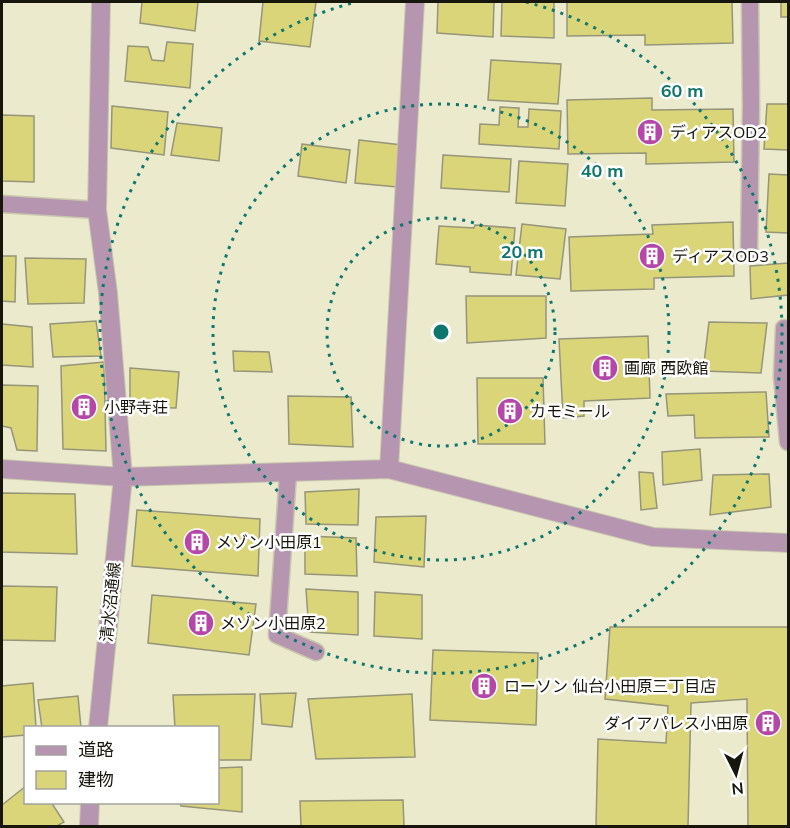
<svg xmlns="http://www.w3.org/2000/svg" width="790" height="828" viewBox="0 0 790 828" font-family="Mulish,'Noto Sans JP',sans-serif">
	<style>
		.building { fill: #dbd579; stroke: #96957a; stroke-width: 1.5 }
		.lines { fill: none; stroke-linecap: round; stroke-linejoin: round }
		.lane-casing { stroke: #c9c8ae; stroke-width: 19 }
		.street-casing { stroke: #c9c8ae; stroke-width: 20 }
		.lane { stroke: #b595af; stroke-width: 16 }
		.street { stroke: #b595af; stroke-width: 18 }
		.ring { fill: none; stroke: #0f766e; stroke-width: 3; stroke-dasharray: 3 6 }
		.labels { text-anchor: middle; dominant-baseline: central; stroke-width: 5; stroke-linejoin: round; paint-order: stroke }
		.poi-label { font-size: 16px; fill: #17160c; stroke: #fff; text-anchor: start }
		.street-label { font-size: 16px; fill: #17160c; stroke: #fff }
		.centre { fill: #0f766e; stroke: #fff; stroke-width: 3 }
		.ring-label { font-size: 18px; text-anchor: middle; font-weight: bold; fill: #0f766e; stroke: #fff; stroke-width: 5; stroke-linejoin: round; paint-order: stroke }
	</style>
	<rect width="100%" height="100%" fill="#ebeacd"/>
	<!-- building -->
	<path class="building" d="M142,2H198L195,31L140,23Z
		M263,2H316L310,47L259,41Z
		M438,2H494L493,37L437,33Z
		M502,2H554V38L501,36Z
		M567,2H732L733,43L645,45V35L567,36Z
		M781,2H788V17H781Z
		M167,42L193,44L190,88L125,81L128,46L148,47L152,60L164,61Z
		M491,60L561,64L558,104L488,100Z
		M652,98V110L733,109L734,162L646,164V153L568,154L567,100Z
		M767,104H788V150L764,149Z
		M112,106L168,112L164,155L111,148Z
		M500,107L519,108L518,127H528L529,109L561,111L559,149L479,144L480,124L499,125Z
		M2,115L34,116V182L2,181Z
		M177,123L222,128L219,161L171,155Z
		M359,140L402,145L397,187L355,183Z
		M302,144L350,150L346,183L298,176Z
		M443,155L511,159L509,192L441,188Z
		M519,161L568,164L565,206L516,203Z
		M769,174L788,175V233L766,232Z
		M733,222L734,276L654,278V289L571,291L569,237L653,234L652,225Z
		M522,224L566,229L560,279L516,275Z
		M475,225L515,228L511,275L470,272V267L436,264L439,226L474,228Z
		M2,256H16L15,302L2,301Z
		M25,258L86,259L84,303L28,304Z
		M788,263V295L751,299L750,266Z
		M466,296H546V338L467,343Z
		M96,321L101,356L53,357L50,324Z
		M709,322L767,323L761,373L703,371Z
		M2,324L32,327L33,367L2,365Z
		M648,336L650,398L584,401V416L563,418L559,339Z
		M233,351L269,352L272,372L234,371Z
		M104,362L106,451L63,449L61,366Z
		M130,368L179,372L176,408L130,407Z
		M477,378H543L545,444H478Z
		M2,385L38,386L37,451L17,450L11,428L2,426Z
		M766,392L769,437L695,438L694,415L668,416L666,394Z
		M288,396L351,397L353,447L289,444Z
		M700,449L702,480L663,485L662,452Z
		M639,472L653,473L657,508L641,510Z
		M769,474L771,507L710,515L713,475Z
		M359,489L358,525L306,524L305,492Z
		M2,493L75,494L77,554L2,552Z
		M137,510L260,519L258,576L132,566Z
		M426,516L424,567L374,562L376,517Z
		M305,536L356,538L357,576L305,574Z
		M2,586L57,587L55,641L2,640Z
		M306,589L358,592V635L309,632Z
		M375,592L422,595V639L374,636Z
		M152,595L256,604L249,655L148,643Z
		M610,627H788V826H748L747,699L691,703L688,826H596L598,739L666,743L668,706L605,699Z
		M433,650L538,653L536,725L430,720Z
		M33,683L36,728H26V735L2,737V686Z
		M296,693L292,727L262,724L260,694Z
		M255,694L251,760H218V728H175L173,695Z
		M412,694L415,757L316,759L308,699Z
		M78,696L81,728H42L38,700Z
		M242,767V812L181,806L180,802H218V768Z
		M26,786V802H51L64,822L57,826H2V805Z
		M403,800L404,826H301L300,801Z"/>
	<g class="lines">
		<defs>
			<path id="lane" d="M2,204L97,210
				M749,253L751,106L750,2
				M784,328L782,377L788,442
				M288,474L277,635L316,652"/>
			<path id="street" d="M415,2L389,469L653,537L788,543
				M2,469L123,477L389,469
				M98,728L123,477L108,293L97,210L101,2
				M89,826L90,802"/>
		</defs>
		<!-- lane casing -->
		<use href="#lane" class="lane-casing"/>
		<!-- street casing -->
		<use href="#street" class="street-casing"/>
		<!-- lane -->
		<use href="#lane" class="lane"/>
		<!-- street -->
		<use href="#street" class="street"/>
	</g>
	<!-- distance rings -->
	<g class="ring">
		<circle cx="441" cy="332" r="114"/>
		<circle cx="441" cy="332" r="228"/>
		<path d="M526 2A341 341 0 1 1 356 2"/>
	</g>
	<!-- icons -->
	<defs>
		<symbol id="building-disc" viewBox="-11 -11 22 22"><circle r="9.5" fill="#b447a7" stroke="#fff"/><path d="M-4-6H4V6H1V3H-1V6H-4ZM-2.5-4.3h1.7v1.8h-1.7ZM.8-4.3h1.7v1.8H.8ZM-2.5-1h1.7V.8h-1.7ZM.8-1h1.7V.8H.8Z" fill="#fff"/></symbol>
	</defs>
	<g fill-rule="evenodd">
		<use href="#building-disc" x="635" y="117" width="30" height="30"/>
		<use href="#building-disc" x="637" y="241" width="30" height="30"/>
		<use href="#building-disc" x="590" y="353" width="30" height="30"/>
		<use href="#building-disc" x="69" y="392" width="30" height="30"/>
		<use href="#building-disc" x="495" y="396" width="30" height="30"/>
		<use href="#building-disc" x="182" y="527" width="30" height="30"/>
		<use href="#building-disc" x="186" y="608" width="30" height="30"/>
		<use href="#building-disc" x="469" y="671" width="30" height="30"/>
		<use href="#building-disc" x="753" y="708" width="30" height="30"/>
	</g>
	<g class="labels">
		<!-- poi labels -->
		<g class="poi-label">
			<text x="670" y="132">ディアスOD2</text>
			<text x="672" y="256">ディアスOD3</text>
			<text x="624" y="368">画廊 西欧館</text>
			<text x="104" y="407">小野寺荘</text>
			<text x="530" y="411">カモミール</text>
			<text x="216" y="542">メゾン小田原1</text>
			<text x="220" y="623">メゾン小田原2</text>
			<text x="504" y="686">ローソン 仙台小田原三丁目店</text>
			<text x="748" y="723" text-anchor="end">ダイアパレス小田原</text>
		</g>
		<!-- street labels -->
		<g class="street-label">
			<text transform="translate(110 602) rotate(-84)">清水沼通線</text>
		</g>
	</g>
	<circle cx="441" cy="332" r="9" class="centre"/>
	<g class="ring-label">
		<text x="682" y="97">60 m</text>
		<text x="602" y="177">40 m</text>
		<text x="522" y="258">20 m</text>
	</g>
	<!-- border -->
	<rect width="790" height="828" fill="none" stroke="#17160c" stroke-width="6"/>
	<!-- legend -->
	<rect x="24" y="726" width="195" height="78" fill="#ffffff" stroke="#a2a29e" stroke-width="1.5"/>
	<rect x="36" y="746" width="30" height="9" fill="#b595af" stroke="#a2a29e" stroke-width="1.5"/>
	<text x="78" y="756" font-size="18" fill="#17160c">道路</text>
	<rect x="36" y="771" width="30" height="18" fill="#dbd579" stroke="#a2a29e" stroke-width="1.5"/>
	<text x="78" y="786" font-size="18" fill="#17160c">建物</text>
	<!-- north arrow -->
	<g transform="translate(736 774) rotate(174)" stroke="#ffffff" stroke-width="4.5" paint-order="stroke">
	<path d="M0-4.5L10 22L0 15L-10 22Z" fill="#17160c"/>
	<text y="-9" font-size="16" font-weight="bold" text-anchor="middle" fill="#17160c">N</text>
	</g>
</svg>
